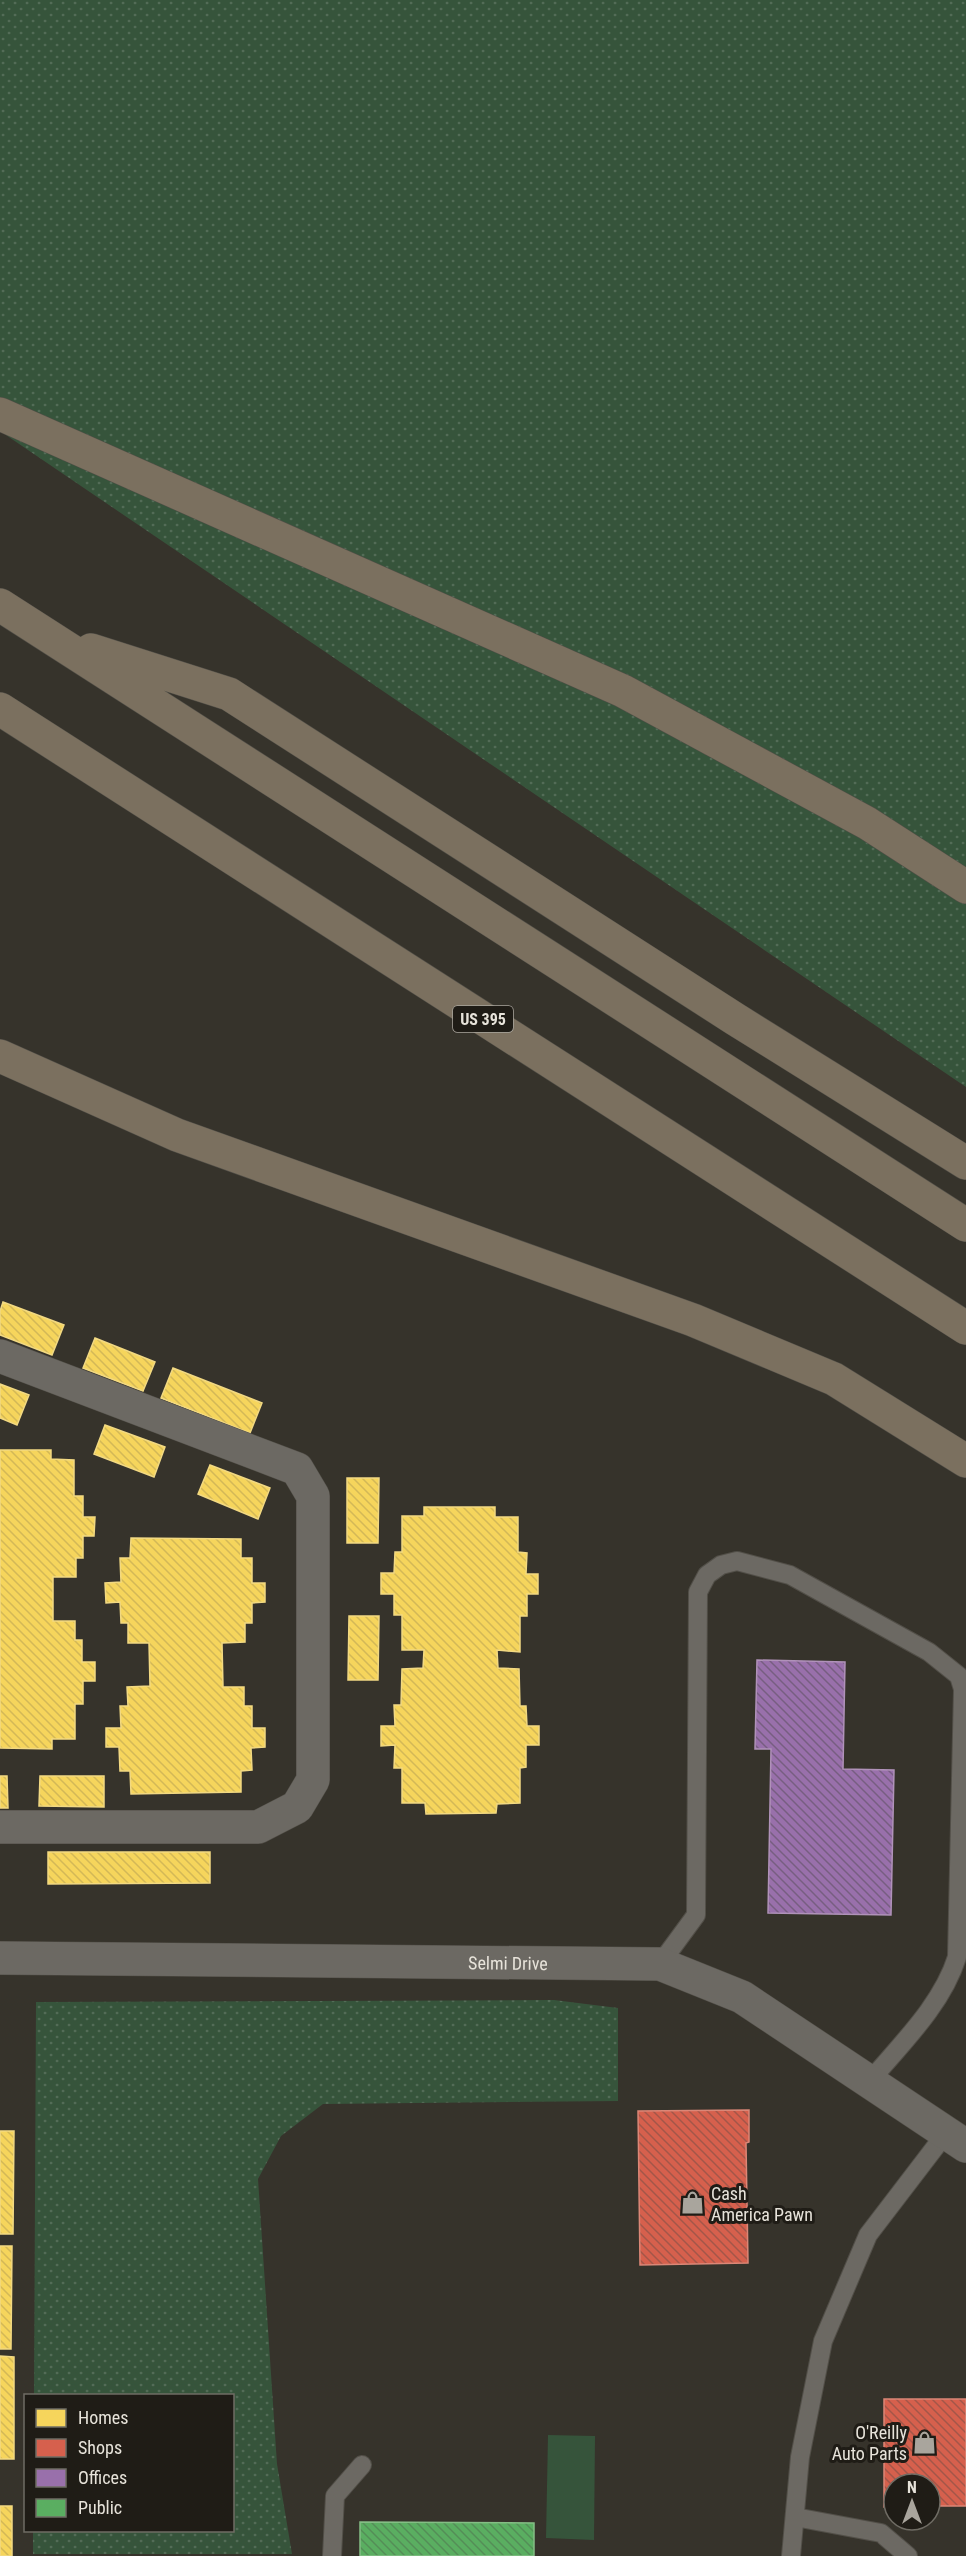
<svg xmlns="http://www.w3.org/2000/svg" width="966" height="2556" viewBox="0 0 966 2556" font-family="'Roboto Condensed',sans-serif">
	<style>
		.grass { fill: url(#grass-dots) }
		.pitch { fill: #36543b }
		.homes { fill: url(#homes-back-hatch); stroke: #f2d982; stroke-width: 1.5 }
		.shops { fill: url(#shops-back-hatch); stroke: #db8777; stroke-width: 1.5 }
		.offices { fill: url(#offices-back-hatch); stroke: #b092b9; stroke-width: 1.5 }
		.public { fill: url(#public-back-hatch); stroke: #84be85; stroke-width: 1.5 }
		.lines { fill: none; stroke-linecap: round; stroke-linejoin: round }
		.service-casing { stroke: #524f48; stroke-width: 20 }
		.minor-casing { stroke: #524f48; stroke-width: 34 }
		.motorway-casing { stroke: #524f48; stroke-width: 34 }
		.service { stroke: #6c6963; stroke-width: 18 }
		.minor { stroke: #6c6963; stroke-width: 33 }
		.motorway { stroke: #7b705f; stroke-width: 33 }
		.labels { text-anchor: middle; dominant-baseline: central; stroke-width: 6; stroke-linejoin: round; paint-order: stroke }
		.shield { fill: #1f1c16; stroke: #aba79f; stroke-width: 1.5 }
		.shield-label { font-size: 16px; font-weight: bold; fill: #e7e3da }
		.street-label { font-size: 18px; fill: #e7e3da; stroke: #1f1c16 }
		.poi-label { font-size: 18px; fill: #e7e3da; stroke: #1f1c16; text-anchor: start }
	</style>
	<defs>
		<pattern id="grass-dots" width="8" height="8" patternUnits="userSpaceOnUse" patternTransform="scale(1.5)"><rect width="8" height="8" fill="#36543b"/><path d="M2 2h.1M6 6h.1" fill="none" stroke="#536c57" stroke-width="1.8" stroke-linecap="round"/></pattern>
		<pattern id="homes-back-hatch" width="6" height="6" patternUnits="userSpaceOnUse" patternTransform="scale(1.5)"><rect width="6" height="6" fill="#f6d55c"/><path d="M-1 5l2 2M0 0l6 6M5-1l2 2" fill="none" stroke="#d3b857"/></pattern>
		<pattern id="shops-back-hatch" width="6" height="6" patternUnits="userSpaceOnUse" patternTransform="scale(1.5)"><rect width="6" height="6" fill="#d6604d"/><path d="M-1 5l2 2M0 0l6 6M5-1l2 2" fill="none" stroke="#a35649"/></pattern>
		<pattern id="offices-back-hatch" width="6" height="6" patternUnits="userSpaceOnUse" patternTransform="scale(1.5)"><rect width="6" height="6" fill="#9970ab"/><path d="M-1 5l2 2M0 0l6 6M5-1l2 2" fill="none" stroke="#775e81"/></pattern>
		<pattern id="public-back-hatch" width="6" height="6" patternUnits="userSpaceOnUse" patternTransform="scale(1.5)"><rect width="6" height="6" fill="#5aae61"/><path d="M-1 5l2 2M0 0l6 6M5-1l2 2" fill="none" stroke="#548e57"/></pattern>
	</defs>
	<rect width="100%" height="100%" fill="#36332b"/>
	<!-- grass -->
	<path class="grass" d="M0,0H966V1087L0,431Z
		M554,2000L618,2008V2101L323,2104L281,2136L258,2179L277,2464L292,2554H33V2531L232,2530V2396L34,2395L36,2002Z"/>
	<!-- pitch -->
	<path class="pitch" d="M548,2435L595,2436L594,2540L546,2538Z"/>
	<!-- homes -->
	<path class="homes" d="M3,1302L64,1325L52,1355L0,1335V1311Z
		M95,1338L155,1362L143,1391L83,1368Z
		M173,1368L262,1403L250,1433L161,1398Z
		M0,1384L29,1395L17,1425L0,1418Z
		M105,1425L165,1447L154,1477L94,1454Z
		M0,1450H51V1459L74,1460V1496H83V1517H95L94,1536H83V1558H76V1577H53V1621H75V1640H82V1662H95V1681H83V1704H75V1739H52V1749L0,1748Z
		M210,1465L270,1488L258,1519L198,1494Z
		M347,1478H379L378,1543H347Z
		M424,1507H495V1517H518V1552L527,1553L526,1574H538V1594H527V1616H520V1652L497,1650L498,1668L519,1669L520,1706H526L527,1726H539V1745H526V1767L520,1768V1803L497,1804L496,1813L426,1814L425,1803H402V1768H394L395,1745L381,1746V1726H395L394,1705H401L402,1669L423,1668L424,1650H402V1615H394V1594H381V1573H394L395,1552H402V1516H424Z
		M131,1538L241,1539V1558H252V1583H265V1602L252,1603V1623H245V1642L222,1643L223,1687H244V1706H252V1728H265V1747L251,1748L252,1770L241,1771V1792L131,1794L130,1771H120L119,1747H106V1728H121L120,1706H128L127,1687L150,1686L149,1643H128V1623H121L120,1602L106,1603L105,1583L121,1582L120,1558H130Z
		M349,1616H379L378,1680H348Z
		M0,1776H7L8,1808H0Z
		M40,1776H104V1807L39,1806Z
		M48,1852H210V1883L48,1884Z
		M0,2131H14L13,2234H0Z
		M0,2246H12L11,2349H0Z
		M0,2356L14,2357V2459H0Z
		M0,2506H12V2556H0Z"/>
	<!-- shops -->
	<path class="shops" d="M749,2110V2142L746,2143L748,2263L640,2265L638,2111Z
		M884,2399H966V2506H930V2484H894V2507H884Z"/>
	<!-- offices -->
	<path class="offices" d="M757,1660L845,1662L843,1769L894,1770L891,1915L768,1913L771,1749H755Z"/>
	<!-- public -->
	<path class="public" d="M360,2522L534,2523V2556H360Z"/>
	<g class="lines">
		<defs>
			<path id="service" d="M660,1964L696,1915L698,1592L707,1575L721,1565L737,1561L790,1575L929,1652L959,1676L963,1689L957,1957C942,2005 901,2044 869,2082
				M795,2517L881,2533L908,2556
				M332,2556L335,2496L362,2465
				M791,2556L800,2457L823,2341L868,2235L946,2133"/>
			<g id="minor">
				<path d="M0,1356L297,1469L313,1496V1780L297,1807L258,1827H0"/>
				<path id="s1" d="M0,1958L660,1964L742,1997L966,2146"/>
			</g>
			<path id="motorway" d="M0,414L623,691L867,823L966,887
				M0,605L966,1225
				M91,650L229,694L735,1019L966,1163
				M0,709L966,1328
				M0,1056L177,1135L693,1320L834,1379L966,1461"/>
		</defs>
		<!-- service casing -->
		<use href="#service" class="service-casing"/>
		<!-- minor casing -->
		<use href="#minor" class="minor-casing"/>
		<!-- motorway casing -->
		<use href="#motorway" class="motorway-casing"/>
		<!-- service -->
		<use href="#service" class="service"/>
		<!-- minor -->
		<use href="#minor" class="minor"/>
		<!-- motorway -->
		<use href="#motorway" class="motorway"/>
	</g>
	<!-- icons -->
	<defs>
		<symbol id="shop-bare" viewBox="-9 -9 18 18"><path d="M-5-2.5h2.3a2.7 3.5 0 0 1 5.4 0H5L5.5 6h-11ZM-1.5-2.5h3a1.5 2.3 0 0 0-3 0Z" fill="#a9a59d" stroke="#1f1c16" stroke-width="2.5" paint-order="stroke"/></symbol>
	</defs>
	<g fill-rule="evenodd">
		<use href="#shop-bare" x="676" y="2186" width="33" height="33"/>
		<use href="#shop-bare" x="908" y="2426" width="33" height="33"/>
	</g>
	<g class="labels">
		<!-- shield labels -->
		<rect class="shield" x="453" y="1006" width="60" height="26" rx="4.5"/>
		<g class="shield-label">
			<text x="483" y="1019">US 395</text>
		</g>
		<!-- street labels -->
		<g class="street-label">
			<text stroke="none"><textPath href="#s1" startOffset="508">Selmi Drive</textPath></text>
		</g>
		<!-- poi labels -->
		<g class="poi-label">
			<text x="711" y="2193">Cash<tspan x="711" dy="21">America Pawn</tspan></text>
			<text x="907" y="2432" text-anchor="end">O'Reilly<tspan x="907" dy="21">Auto Parts</tspan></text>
		</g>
	</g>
	<!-- legend -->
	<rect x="24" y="2394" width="210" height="138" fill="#1f1c16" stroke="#6f6c64" stroke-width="1.5"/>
	<rect x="36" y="2409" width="30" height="18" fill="#f6d55c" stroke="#6f6c64" stroke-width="1.5"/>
	<text x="78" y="2424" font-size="18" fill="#e7e3da">Homes</text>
	<rect x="36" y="2439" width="30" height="18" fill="#d6604d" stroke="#6f6c64" stroke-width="1.5"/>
	<text x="78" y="2454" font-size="18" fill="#e7e3da">Shops</text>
	<rect x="36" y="2469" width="30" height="18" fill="#9970ab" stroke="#6f6c64" stroke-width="1.5"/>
	<text x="78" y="2484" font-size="18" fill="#e7e3da">Offices</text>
	<rect x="36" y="2499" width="30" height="18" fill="#5aae61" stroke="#6f6c64" stroke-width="1.5"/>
	<text x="78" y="2514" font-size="18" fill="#e7e3da">Public</text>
	<!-- north arrow -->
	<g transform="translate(912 2502)"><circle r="28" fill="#1f1c16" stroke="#6f6c64" stroke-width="1.5"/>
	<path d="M0-4.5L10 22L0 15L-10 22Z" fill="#a9a59d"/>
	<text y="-9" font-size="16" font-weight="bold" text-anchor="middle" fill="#e7e3da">N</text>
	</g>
</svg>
